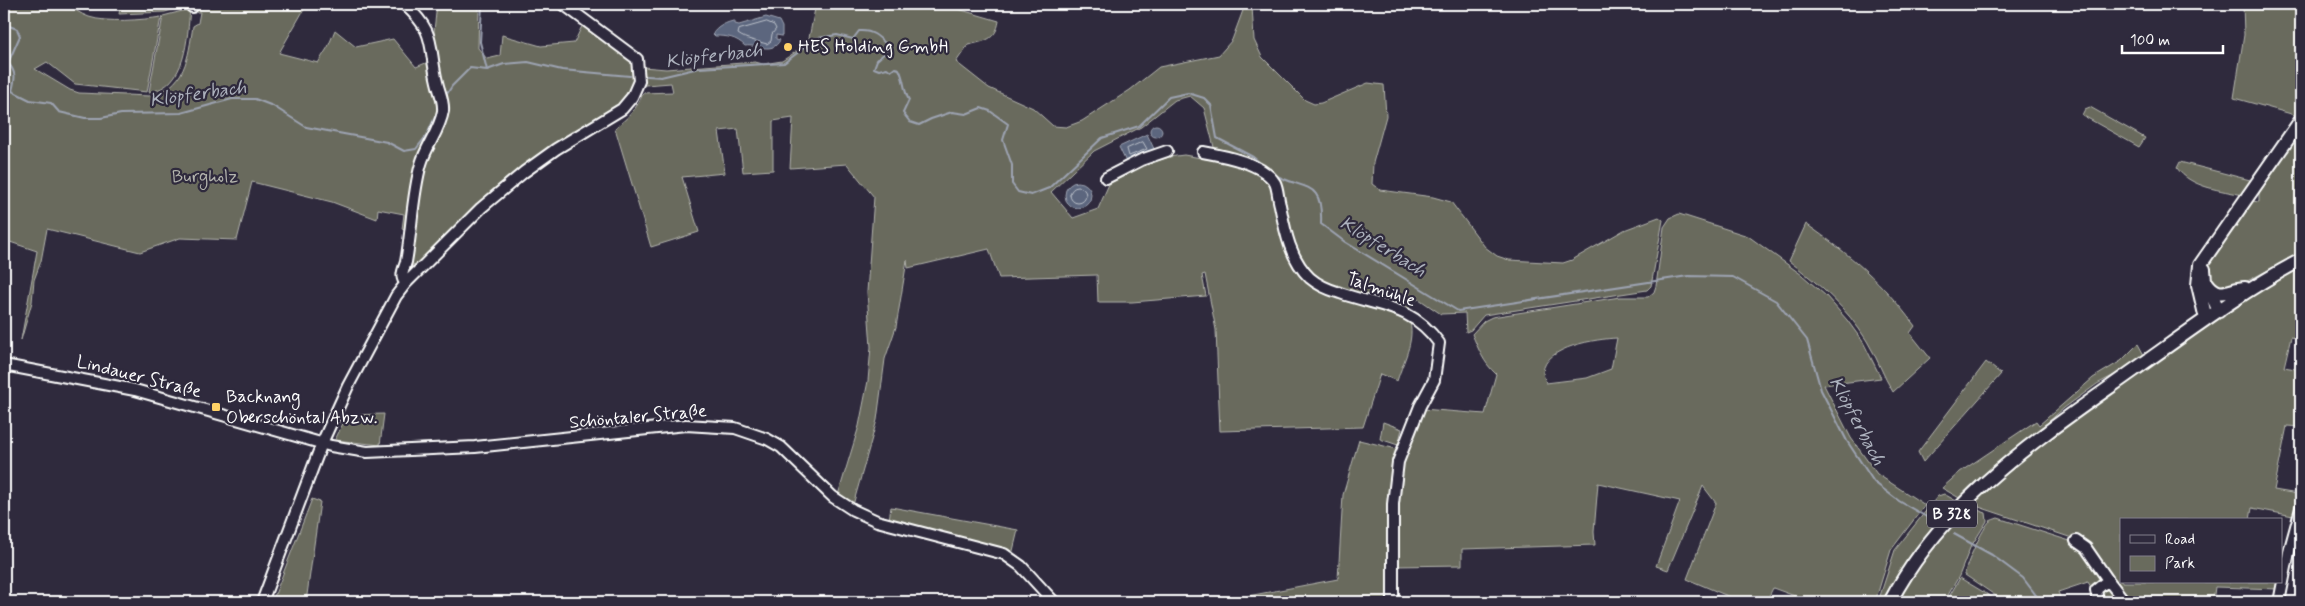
<svg xmlns="http://www.w3.org/2000/svg" width="2305" height="606" viewBox="0 0 2305 606" font-family="Mynerve,sans-serif">
	<style>
		.green { fill: #696b5d; stroke: #b4b5ae; fill-rule: evenodd }
		.water { fill: #5b667e; stroke: #9da3b2 }
		.lines { fill: none; stroke-linecap: round; stroke-linejoin: round }
		.shore { stroke: #bdc2cb; stroke-width: 1 }
		.stream { stroke: #9da3b2; stroke-width: 2 }
		.minor-casing { stroke: #fff; stroke-width: 14 }
		.major-casing { stroke: #fff; stroke-width: 16 }
		.minor { stroke: #2f2a3d; stroke-width: 10 }
		.major { stroke: #2f2a3d; stroke-width: 12 }
		.poi-dot { fill: #ffd166; stroke: #2f2a3d; stroke-width: 2 }
		.labels { text-anchor: middle; dominant-baseline: central; stroke-width: 4.5; stroke-linejoin: round; paint-order: stroke }
		.shield { fill: #2f2a3d; stroke: #c1bfc5; stroke-width: 1 }
		.shield-label { font-size: 16px; font-weight: bold; fill: #fff }
		.poi-label { font-size: 18px; fill: #fff; stroke: #2f2a3d; text-anchor: start }
		.park-label { font-size: 18px; fill: #b4b5ae; stroke: #2f2a3d }
		.street-label { font-size: 18px; fill: #fff; stroke: #2f2a3d }
		.water-label { font-size: 19px; font-style: italic; fill: #adb2be; stroke: #2f2a3d }
	</style>
	<rect width="100%" height="100%" fill="#2f2a3d"/>
	<filter id="ink" filterUnits="userSpaceOnUse"><feTurbulence type="fractalNoise" baseFrequency=".02" numOctaves="2"/><feDisplacementMap in="SourceGraphic" scale="10" xChannelSelector="R" yChannelSelector="G"/><feConvolveMatrix kernelMatrix="1 2 1 2 8 2 1 2 1" color-interpolation-filters="sRGB"/></filter>
	<g filter="url(#ink)">
		<!-- green -->
		<path class="green" d="M4,4C15,4 57,1 65,4C73,8 80,14 89,17C106,23 143,20 161,17L147,92L75,84L47,62L35,69L70,90L79,93L149,96C186,87 188,58 193,26L198,23L200,12H195L198,5L201,9L209,4H303L306,6L279,53L318,63L328,47L335,30L356,47L393,39L416,67L438,58L434,31L437,4H481L479,8L478,48L487,59L500,56L502,35L541,46L574,43L582,26L643,67L666,69L755,62L763,64L782,61L800,49L809,38L816,4H941L999,21C996,40 985,41 968,45L956,62L989,88L1033,108L1053,126L1066,127L1082,121L1130,90L1159,67L1219,55L1232,40L1245,5L1252,6L1254,40L1262,57L1305,100L1314,104L1321,103L1368,83L1384,85L1386,116L1373,163L1372,184L1380,190L1433,197L1451,202L1485,247L1497,256L1509,260L1563,263L1572,260L1624,230L1659,217L1663,220L1651,286L1647,290L1484,315L1471,330L1466,332L1465,313L1441,314L1419,299L1413,301L1408,311C1373,300 1320,296 1299,262C1286,242 1285,207 1276,185L1278,182L1265,169L1231,155L1215,151L1204,108L1190,96L1175,100L1141,127L1094,151L1051,192L1073,218L1098,209L1109,184L1148,164L1169,157L1184,155L1212,160L1214,155C1232,159 1260,167 1271,183C1275,188 1276,199 1277,205C1282,231 1288,264 1310,281C1336,302 1375,304 1407,314C1418,336 1404,359 1397,381L1380,374L1363,427L1220,431L1216,330L1205,274L1202,275L1206,296L1132,302H1098L1097,275L999,278L989,249L908,268L907,260L896,327L885,359L877,420L853,505L838,495L859,426L868,381L871,347L867,292L874,197L847,164L790,168L793,118L773,121V170L743,172L738,129L719,131L725,173L682,177L699,232L651,247L615,128C628,118 637,109 643,93L673,92L671,83L633,86L620,106L522,170L479,206L418,267L414,264L407,275L405,273L413,233L402,229L404,214L378,209L377,219L332,202L252,182L237,240L180,238L140,252L47,229L41,261L34,280L32,302L21,340L37,251L4,240Z
			M121,4H189V5L165,12L119,14Z
			M2243,4H2301V106L2295,115L2234,98L2244,35Z
			M190,9C187,37 187,87 149,92L163,16Z
			M2090,107L2145,138L2139,147L2082,115L2085,109Z
			M2301,130V253L2230,290L2210,284L2206,266L2252,201L2259,202V188Z
			M2180,162L2254,181L2243,195C2221,190 2191,188 2177,168Z
			M1679,214L1748,236L1802,275L1826,296L1847,320L1863,342L1881,378L1824,385L1851,438L1877,474L1925,505L1891,550L1875,602H1811L1773,588L1766,602H1742L1687,579L1716,503L1703,486L1668,570L1656,566L1680,501L1598,483L1594,532L1595,545L1462,549V565L1395,566V503L1401,463L1422,409L1485,414L1496,374C1483,362 1479,350 1472,334L1484,321L1492,317L1620,297H1648L1654,292L1656,286L1664,227L1670,218ZM1617,338L1611,369L1587,378L1546,383C1545,380 1543,375 1543,372C1545,346 1597,339 1617,338Z
			M1806,224C1851,255 1882,282 1915,326L1910,333L1930,358L1893,392C1883,376 1877,357 1867,341C1847,308 1819,284 1789,261Z
			M2301,265V339L2291,337L2284,367L2301,370V427L2287,426L2274,490L2298,494L2293,516L2252,508L2250,520H2121V582H2279L2278,589L2215,587L2213,602H2129L2078,540L1973,505L1972,508L1986,513L1987,521L1970,548L1959,576L1944,602H1894L1908,578L1954,518L2021,457L2241,301Z
			M2138,344L2144,355L2118,373L2097,384L2064,408L1961,499L1942,488L1960,472L2036,421L2039,425L2093,378L2121,361Z
			M1986,362L2001,374L1923,462L1918,452Z
			M384,414L380,445L335,440L347,415Z
			M1383,422L1402,429L1398,445L1380,439Z
			M1359,440L1401,450L1391,602H1250L1248,596L1338,579L1343,495Z
			M1944,494L1958,502L1885,602H1878L1895,550L1933,502L1938,496Z
			M312,499L320,502L306,602H272Z
			M891,507L1018,530L1012,555L889,520Z
			M1998,518L2073,542L2085,549L2104,578L2091,587L2088,582L2058,592L2062,602H2005L1965,575C1964,567 1984,526 1990,521C1992,520 1995,519 1998,518Z
			M1960,578L2000,602H1946Z
			M2108,586L2124,602H2101L2100,591Z"/>
		<!-- water -->
		<path class="water" d="M766,17L779,21L782,27V36L776,35V39L780,40C772,55 758,44 745,46C736,37 727,36 715,36L713,34C715,28 728,21 735,21V24L739,25Z
			M1150 131a6 6 0 1 1 12 0a6 6 0 1 1-12 0Z
			M1147,134L1155,151L1127,164L1119,147Z
			M1065 195a13 13 0 1 1 26 0a13 13 0 1 1-26 0Z"/>
		<g class="lines">
			<!-- shore -->
			<path class="shore" d="M767,22L774,25L776,29L772,34L771,41L767,44C757,41 746,40 738,34L739,30Z
				M1143,142L1147,149L1129,156L1127,149Z
				M1070 195a8 8 0 1 1 16 0a8 8 0 1 1-16 0Z"/>
			<!-- stream -->
			<path class="stream" d="M482,4L480,42L487,70
				M4,24L17,29L20,36L8,63C17,73 15,79 12,91L30,100L51,103L59,112L85,118H101L121,114L181,113L232,99H255L273,106L306,127L387,142L404,151L416,149L427,135L439,108
				M647,76L661,77L699,68L784,63L800,51L811,39L837,35L853,39L859,31C872,30 878,36 887,45V51L877,60L874,68L879,70L887,68L891,71L895,68L899,69C905,80 903,90 909,100L903,113L910,122L919,125L931,119L952,112L966,114L981,108L990,111L1008,124L1003,140L1012,165V184L1018,192L1031,195L1049,188L1102,138L1139,126L1169,97L1188,93L1204,98L1211,105L1217,138L1253,157L1264,166
				M445,97L452,86L470,68L487,70L504,64L528,62L562,70L630,76
				M1275,175C1306,191 1323,180 1321,224L1345,242L1458,311L1688,276L1733,277L1776,301L1807,340L1821,390L1847,441L1874,482L1899,501L1930,519
				M1954,534L1992,555L2023,578L2041,602"/>
			<defs>
				<path id="minor" d="M192,4V7
					M404,4C437,33 428,44 437,82C439,92 444,100 443,111C440,130 426,146 421,164C412,196 412,229 406,262C404,269 399,277 406,283
					M1203,152C1225,156 1263,163 1275,183C1278,189 1278,199 1280,205C1285,231 1290,259 1310,278C1318,285 1330,290 1340,293C1380,307 1412,305 1439,343L1434,380L1420,406L1398,462L1393,504V602
					M1106,178L1141,160L1167,151
					M4,365L135,390L331,446L367,452L475,447L686,425L735,428L767,439L781,447L833,497L853,510L877,521L1004,554L1021,566L1054,602
					M2076,541L2086,548L2108,580L2096,590L2098,602
					M2108,580L2125,602
					M262,602L322,443L348,386L396,296L406,283L481,208L524,172L556,149L622,109L632,97L639,81L637,59L563,4
					M2279,602L2289,552L2301,508"/>
				<path id="major" d="M2204,269L2205,281L2219,311
					M2207,283C2220,301 2230,288 2245,288
					M2206,319L2198,285L2200,265L2301,120
					M1890,602C1946,497 2040,437 2134,370C2188,332 2242,291 2301,260"/>
			</defs>
			<!-- minor casing -->
			<use href="#minor" class="minor-casing"/>
			<!-- major casing -->
			<use href="#major" class="major-casing"/>
			<!-- minor -->
			<use href="#minor" class="minor"/>
			<!-- major -->
			<use href="#major" class="major"/>
		</g>
	</g>
	<!-- markers -->
	<g class="poi-dot">
		<circle cx="788" cy="47" r="5"/>
		<rect x="211" y="402" width="10" height="10" rx="2.5"/>
	</g>
	<g class="labels">
		<!-- shield labels -->
		<rect class="shield" x="1927" y="500.5" width="50" height="27" rx="4"/>
		<g class="shield-label">
			<text x="1952" y="514">B 328</text>
		</g>
		<!-- poi labels -->
		<g class="poi-label">
			<text x="798" y="47">HES Holding GmbH</text>
			<text x="226" y="397">Backnang<tspan x="226" dy="21">Oberschöntal Abzw.</tspan></text>
		</g>
		<!-- park labels -->
		<g class="park-label">
			<text x="205" y="177">Burgholz</text>
		</g>
		<!-- street labels -->
		<g class="street-label">
			<text transform="translate(1381 290) rotate(19)">Talmühle</text>
			<text transform="translate(139 377) rotate(14)">Lindauer Straße</text>
			<text transform="translate(638 417) rotate(-5)">Schöntaler Straße</text>
		</g>
		<!-- water labels -->
		<g class="water-label">
			<text transform="translate(714 56) rotate(-7)">Klöpferbach</text>
			<text transform="translate(198 94) rotate(-8)">Klöpferbach</text>
			<text transform="translate(1383 247) rotate(32)">Klöpferbach</text>
			<text transform="translate(1857 421) rotate(62)">Klöpferbach</text>
		</g>
	</g>
	<!-- margin -->
	<rect width="2305" height="606" fill="none" stroke="#2f2a3d" stroke-width="20"/>
	<rect x="10" y="10" width="2285" height="586" fill="none" stroke="#fff" stroke-width="2" filter="url(#ink)"/>
	<!-- legend -->
	<rect x="2120" y="518" width="162" height="65" fill="#2f2a3d" stroke="#827f8b"/>
	<rect x="2130" y="535" width="25" height="8" fill="#2f2a3d" stroke="#827f8b"/>
	<text x="2165" y="544" font-size="15" fill="#ffffff">Road</text>
	<rect x="2130" y="556" width="25" height="15" fill="#696b5d" stroke="#827f8b"/>
	<text x="2165" y="568" font-size="15" fill="#ffffff">Park</text>
	<!-- scale -->
	<path d="M2122 45v8h101v-8" fill="none" stroke="#ffffff" stroke-width="2.5"/>
	<text x="2130" y="45" font-size="15" fill="#ffffff" stroke="#2f2a3d" stroke-width="4" paint-order="stroke">100 m</text>
</svg>
